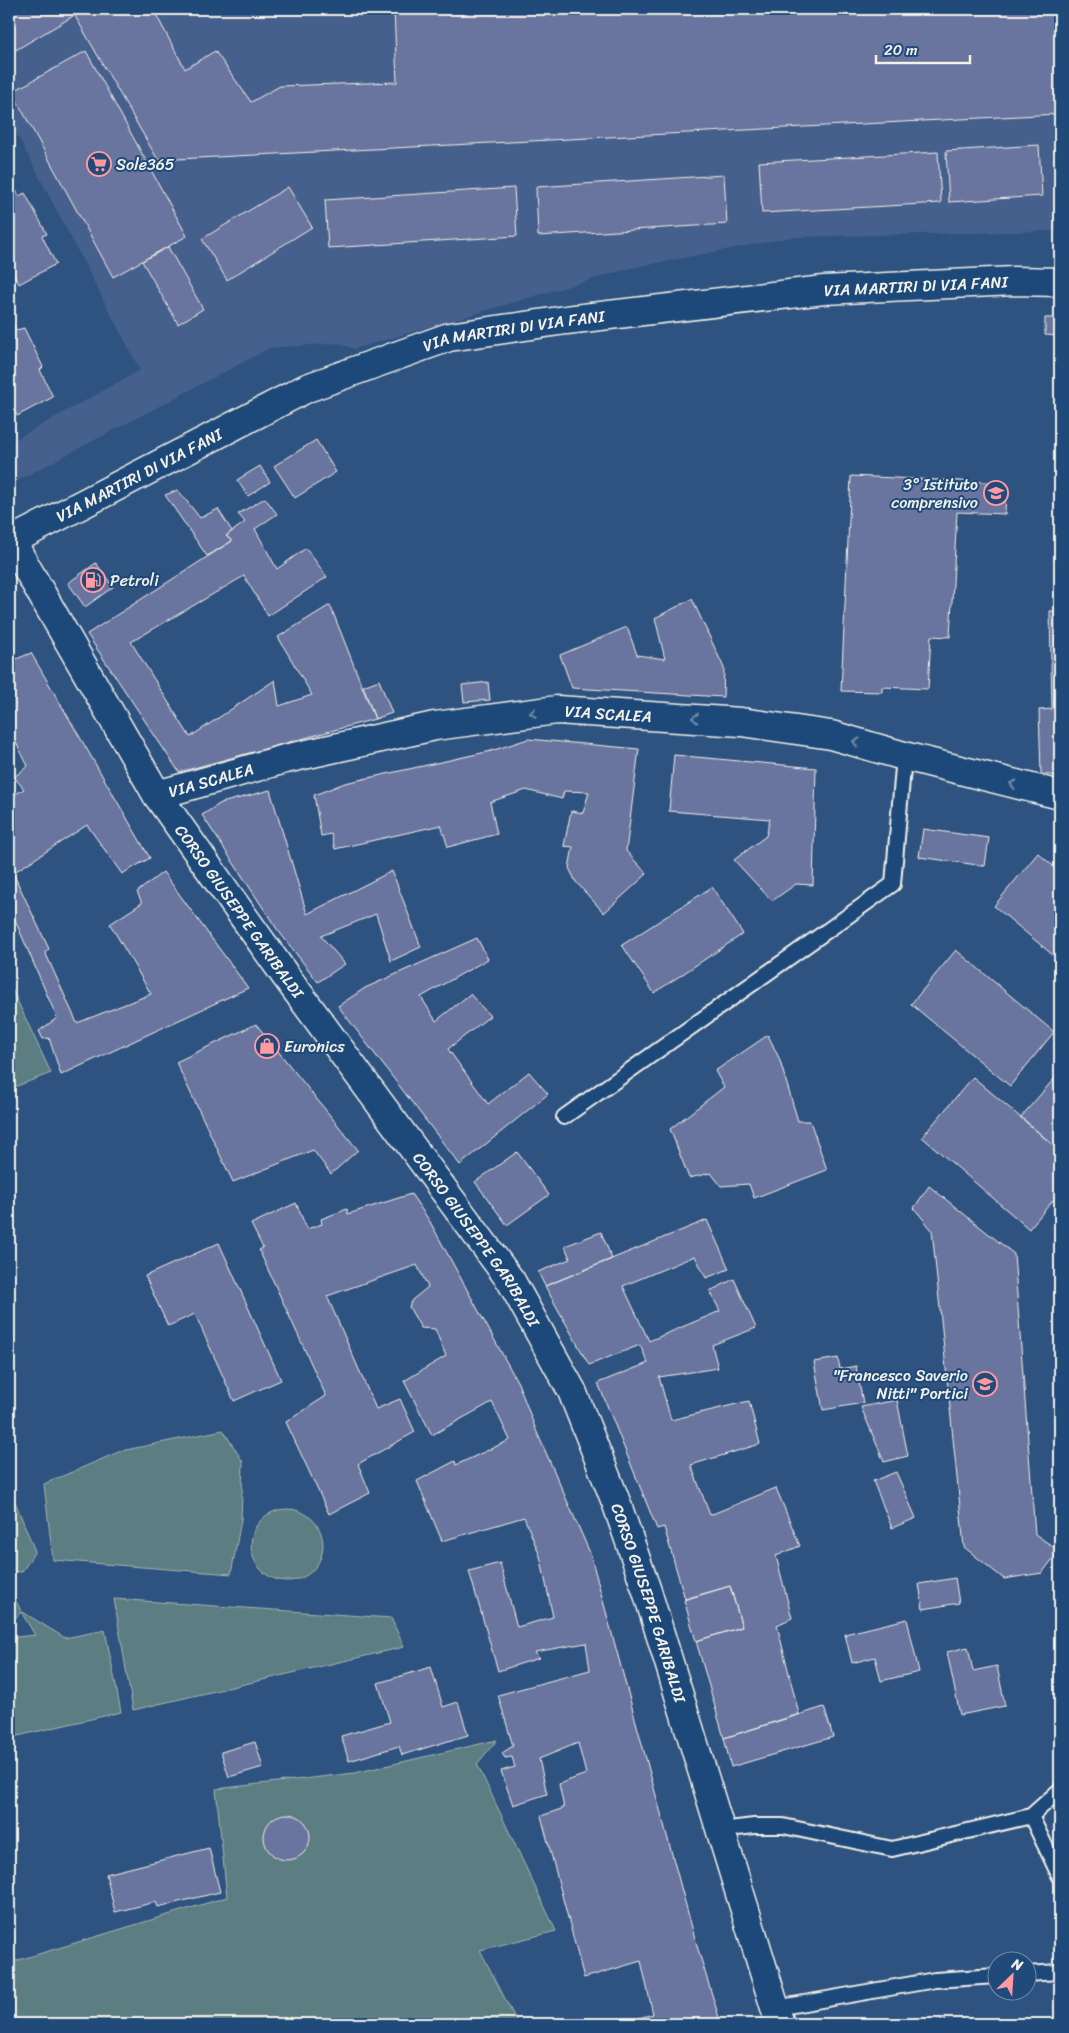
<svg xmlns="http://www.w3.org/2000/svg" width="1069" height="2033" viewBox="0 0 1069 2033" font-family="Sriracha,sans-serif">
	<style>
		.built { fill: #44608c }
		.green { fill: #5c7d81; stroke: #a8b7b4 }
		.building { fill: #6a759f; stroke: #f4f1e8 }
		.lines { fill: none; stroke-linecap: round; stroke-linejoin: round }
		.lane-casing { stroke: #f4f1e8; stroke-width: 18 }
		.street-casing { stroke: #f4f1e8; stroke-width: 31 }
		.primary-casing { stroke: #f4f1e8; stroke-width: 31 }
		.lane { stroke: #1f4a7a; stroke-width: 14 }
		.street { stroke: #1f4a7a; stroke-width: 28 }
		.primary { stroke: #1f4a7a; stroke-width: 28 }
		.oneway { stroke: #748da6 }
		.labels { text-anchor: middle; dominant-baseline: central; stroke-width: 4; stroke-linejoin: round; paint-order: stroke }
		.poi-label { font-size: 16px; fill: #f4f1e8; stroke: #1f4a7a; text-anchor: start }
		.street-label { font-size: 16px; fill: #f4f1e8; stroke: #1f4a7a }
	</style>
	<rect width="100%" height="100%" fill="#2e5381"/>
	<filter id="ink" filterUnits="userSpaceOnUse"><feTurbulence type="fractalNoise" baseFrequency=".02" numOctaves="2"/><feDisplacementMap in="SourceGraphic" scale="10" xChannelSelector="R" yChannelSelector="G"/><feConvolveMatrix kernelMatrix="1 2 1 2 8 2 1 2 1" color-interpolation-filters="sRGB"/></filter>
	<g filter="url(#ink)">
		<!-- built -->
		<path class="built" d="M9,9H1060V180L1057,231L792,237L631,268L354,349L339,343L270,348L13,483L9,476V443L140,370L9,119Z"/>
		<!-- green -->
		<path class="green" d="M9,983L51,1073L9,1089Z
			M223,1430L243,1462L241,1520L231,1574L53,1560L44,1484L121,1451Z
			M9,1487L35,1551L22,1572L9,1571Z
			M251 1545a36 36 0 1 1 72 0a36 36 0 1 1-72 0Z
			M9,1593H12L21,1611L65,1638L105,1630L121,1712L9,1738V1638L35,1635L21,1612L9,1625Z
			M114,1599L391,1618L404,1647L133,1710Z
			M497,1740L477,1764L556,1931L480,1950L518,2024H9V1963L227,1897L216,1789L355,1773Z"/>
		<!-- building -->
		<path class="building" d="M9,9H71L75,15L9,54Z
			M71,9H153L185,69L215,51L251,102L280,86L397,82L394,9H1060L1059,114L158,160Z
			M86,51L187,236L113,277L12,92Z
			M1039,145L1042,196L949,202L946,151Z
			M938,152L941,203L762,213L759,162Z
			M724,175L727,224L538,236L536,187Z
			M9,177L19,196L25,193L47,234L42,236L56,264L19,284L9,265Z
			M288,187L312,227L227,280L202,239Z
			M514,188L517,236L328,248L325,200Z
			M168,247L203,309L178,324L142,261Z
			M9,315L16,330L24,328L43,367L40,370L53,397L17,416L9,401Z
			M1045,318H1060V336L1045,335Z
			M316,440L336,472L295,498L274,466Z
			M260,466L270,482L248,496L237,480Z
			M851,476L1006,483L1005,514L957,512L950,637L931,636L928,689L882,687V692L841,691Z
			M178,490L200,518L218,509L232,531L226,536L232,541L207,556L165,495Z
			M265,498L277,514L255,529L277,569L306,548L327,577L268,616L244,576L131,642L190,737L275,680L279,706L312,695L278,637L330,605L375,719L179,772L87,634L232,541L226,536L245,522L238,514Z
			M96,563L113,587L85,607L68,583Z
			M692,599L724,668L723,697L572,688L560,655L627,627L637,655L665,659L655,618Z
			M1050,611H1060V776L1041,774L1039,710L1052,709Z
			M31,653L150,858L122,874L87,825L13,873L49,949L45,952L77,1023L151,994L110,924L142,903L137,892L163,872L248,988L61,1075L49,1038L43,1039L39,1031L57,1018L9,906V798L24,789L14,777L28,766L9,729V662Z
			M379,680L392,713L375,719L363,686Z
			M488,682L490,700L464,702L462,685Z
			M528,739L639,749L626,851L647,874L604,913L576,882L569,868L573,847L564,846L571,811L583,813L589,792L564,791L562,799L526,790L490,802L497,834L448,847L441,825L335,849L331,834L321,836L314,795L345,783L491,751Z
			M674,755L816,768L813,885L796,884L772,901L734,860L766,836L770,819L669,811Z
			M270,790L307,914L392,871L421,947L391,961L376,914L321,936L345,964L318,982L277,929L202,815L221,803Z
			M923,829L989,838L985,866L919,857Z
			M1038,853L1060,872V961L994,906Z
			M712,887L743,934L654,993L622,945Z
			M477,938L488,959L421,997L436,1021L470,994L490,1016L448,1049L488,1104L529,1072L548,1094L460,1165L338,1006L365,988Z
			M956,950L1054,1032L1010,1086L911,1004Z
			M256,1024L358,1150L331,1174L313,1150L233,1182L176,1062Z
			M768,1035L779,1058L798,1121H810L827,1170L754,1198L749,1184L721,1186L711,1173L689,1178L670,1129L724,1087L715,1071Z
			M1060,1072V1151L1021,1117Z
			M973,1077L1060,1151V1192L1029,1229L922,1137Z
			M517,1152L549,1195L507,1225L475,1182Z
			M929,1186L1014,1254L1035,1534L1059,1551L1042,1573L1004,1579L964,1547L932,1230L914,1208Z
			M411,1194L429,1220L518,1383L536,1430L590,1553L697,1946L721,2024H618L653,2014L641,1961L584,1978L541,1816L564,1808L559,1784L586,1774L578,1743L539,1759L547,1794L513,1805L501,1771L515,1767L512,1757L505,1758L502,1753L513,1746L498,1695L590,1670L586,1643L535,1652L539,1658L498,1671L469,1571L500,1563L517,1627L553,1617L540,1556L524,1517L442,1541L417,1481L455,1461L456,1465L510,1440L492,1402L432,1435L404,1381L446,1356L435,1329L421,1328L409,1307L412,1300L428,1287L417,1265L327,1296L376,1409L400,1399L415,1432L358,1464L370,1493L329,1514L286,1422L326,1396L259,1250L263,1248L251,1224L296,1203L307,1229L322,1224L321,1219L347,1209L348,1214Z
			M707,1220L729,1269L706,1278L695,1256L623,1286L649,1341L720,1311L710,1291L734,1279L756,1328L712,1345L718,1368L659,1377L671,1420L749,1401L760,1444L691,1465L710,1515L776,1488L800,1546L776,1556L792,1618L777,1625L799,1714L724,1738L696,1641L742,1627L730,1586L685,1599L664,1527L657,1529L598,1383L648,1363L640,1345L589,1365L545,1286Z
			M601,1232L612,1259L545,1286L538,1272L570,1259L565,1246Z
			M219,1243L281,1380L234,1401L195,1314L168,1326L145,1276Z
			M838,1358L840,1369L856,1366L863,1403L823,1410L814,1362Z
			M897,1400L908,1456L884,1462L861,1407Z
			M896,1472L916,1518L892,1528L873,1481Z
			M955,1578L959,1603L923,1609L919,1584Z
			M730,1586L742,1627L696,1641L684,1600Z
			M907,1619L919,1672L881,1681L875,1657L852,1663L845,1634Z
			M968,1647L973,1671L997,1666L1005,1706L960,1715L947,1652Z
			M431,1667L443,1707L458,1702L468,1735L402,1755L399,1746L349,1761L341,1736L390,1722L378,1683Z
			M824,1707L833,1737L731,1767L724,1738Z
			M255,1742L263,1767L229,1777L221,1752Z
			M264 1837a23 23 0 1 1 46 0a23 23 0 1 1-46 0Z
			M209,1848L220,1892L158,1907L156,1902L115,1912L106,1874Z
			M945,2019L947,2024H930Z"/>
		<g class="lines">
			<defs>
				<path id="lane" d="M564,1117L893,884L904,756
					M1031,1816L1060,1877
					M721,1830L754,1826H783L892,1849L1031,1816L1060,1790
					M1026,1974L1060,1972
					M776,2008L935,1980L996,1976"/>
				<g id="street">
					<path id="s1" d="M11,541L307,388L449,337L566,320L824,290L1014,281L1060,282"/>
					<path id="s2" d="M157,795L285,759L435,726L557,710L741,722L831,735L904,756L1060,795"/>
				</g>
				<g id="primary">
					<path id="s3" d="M9,537L157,795L285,975L511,1281L572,1391L616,1502L647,1591L780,2024"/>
				</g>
			</defs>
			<!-- lane casing -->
			<use href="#lane" class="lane-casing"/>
			<!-- street casing -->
			<use href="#street" class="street-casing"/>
			<!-- primary casing -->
			<use href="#primary" class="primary-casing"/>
			<!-- lane -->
			<use href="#lane" class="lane"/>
			<!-- street -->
			<use href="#street" class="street"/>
			<!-- primary -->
			<use href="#primary" class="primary"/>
		</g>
		<!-- one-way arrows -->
		<defs><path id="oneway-chevron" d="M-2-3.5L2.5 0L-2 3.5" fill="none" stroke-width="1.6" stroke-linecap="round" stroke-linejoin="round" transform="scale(1.25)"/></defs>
		<g class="oneway">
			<use href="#oneway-chevron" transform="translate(533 713) rotate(173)"/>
			<use href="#oneway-chevron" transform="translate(695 718) rotate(-175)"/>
			<use href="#oneway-chevron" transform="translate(856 742) rotate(-164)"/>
			<use href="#oneway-chevron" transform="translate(1013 784) rotate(-166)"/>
		</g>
	</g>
	<!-- icons -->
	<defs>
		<symbol id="supermarket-ring" viewBox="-11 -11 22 22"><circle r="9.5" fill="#1f4a7a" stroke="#ff9aa2" stroke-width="1.5"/><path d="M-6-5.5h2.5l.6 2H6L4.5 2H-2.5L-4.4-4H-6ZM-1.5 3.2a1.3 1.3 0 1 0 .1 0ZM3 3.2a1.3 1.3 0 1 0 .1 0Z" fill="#ff9aa2"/></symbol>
		<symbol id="school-ring" viewBox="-11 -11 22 22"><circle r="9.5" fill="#1f4a7a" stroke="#ff9aa2" stroke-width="1.5"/><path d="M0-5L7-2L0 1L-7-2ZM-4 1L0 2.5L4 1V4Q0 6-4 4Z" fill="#ff9aa2"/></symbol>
		<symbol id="fuel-ring" viewBox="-11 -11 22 22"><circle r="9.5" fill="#1f4a7a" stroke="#ff9aa2" stroke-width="1.5"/><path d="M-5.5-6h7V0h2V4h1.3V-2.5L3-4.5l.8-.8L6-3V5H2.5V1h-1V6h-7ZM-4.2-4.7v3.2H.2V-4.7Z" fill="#ff9aa2"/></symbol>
		<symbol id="shop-ring" viewBox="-11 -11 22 22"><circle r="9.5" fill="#1f4a7a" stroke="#ff9aa2" stroke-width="1.5"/><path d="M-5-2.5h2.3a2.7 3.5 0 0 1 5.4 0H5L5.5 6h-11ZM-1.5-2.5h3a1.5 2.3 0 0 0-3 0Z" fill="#ff9aa2"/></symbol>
	</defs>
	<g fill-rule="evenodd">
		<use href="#supermarket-ring" x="85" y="150" width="28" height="28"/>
		<use href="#school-ring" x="982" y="479" width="28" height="28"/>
		<use href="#fuel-ring" x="79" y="566" width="28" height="28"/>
		<use href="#shop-ring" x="253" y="1032" width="28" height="28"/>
		<use href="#school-ring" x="971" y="1370" width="28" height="28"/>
	</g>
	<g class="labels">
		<!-- poi labels -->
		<g class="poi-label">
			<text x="116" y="164">Sole365</text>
			<text x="978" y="484" text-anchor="end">3° Istituto<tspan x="978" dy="18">comprensivo</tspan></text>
			<text x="110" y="580">Petroli</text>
			<text x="284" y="1046">Euronics</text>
			<text x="968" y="1375" text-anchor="end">"Francesco Saverio<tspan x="968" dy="18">Nitti" Portici</tspan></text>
		</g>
		<!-- street labels -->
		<g class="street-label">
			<text stroke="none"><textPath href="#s1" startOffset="954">VIA MARTIRI DI VIA FANI</textPath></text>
			<text stroke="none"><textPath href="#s1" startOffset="549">VIA MARTIRI DI VIA FANI</textPath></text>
			<text stroke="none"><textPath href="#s1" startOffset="144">VIA MARTIRI DI VIA FANI</textPath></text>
			<text stroke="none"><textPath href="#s2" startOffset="461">VIA SCALEA</textPath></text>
			<text stroke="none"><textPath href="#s2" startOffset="56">VIA SCALEA</textPath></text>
			<text stroke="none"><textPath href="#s3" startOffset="440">CORSO GIUSEPPE GARIBALDI</textPath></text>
			<text stroke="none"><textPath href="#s3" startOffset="845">CORSO GIUSEPPE GARIBALDI</textPath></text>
			<text stroke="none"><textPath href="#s3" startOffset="1250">CORSO GIUSEPPE GARIBALDI</textPath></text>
		</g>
	</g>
	<!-- margin -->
	<rect width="1069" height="2033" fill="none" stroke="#1f4a7a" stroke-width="30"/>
	<rect x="15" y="15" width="1039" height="2003" fill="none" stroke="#f4f1e8" stroke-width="2" filter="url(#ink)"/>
	<!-- north arrow -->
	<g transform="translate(1012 1976) rotate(25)"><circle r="24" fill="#1f4a7a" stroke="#748da6"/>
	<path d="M0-4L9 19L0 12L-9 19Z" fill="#ff9aa2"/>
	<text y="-8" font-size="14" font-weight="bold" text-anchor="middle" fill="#f4f1e8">N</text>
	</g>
	<!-- scale -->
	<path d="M876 55v8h94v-8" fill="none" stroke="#f4f1e8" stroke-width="2.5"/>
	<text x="884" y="55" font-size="15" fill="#f4f1e8" stroke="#1f4a7a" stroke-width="4" paint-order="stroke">20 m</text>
</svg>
